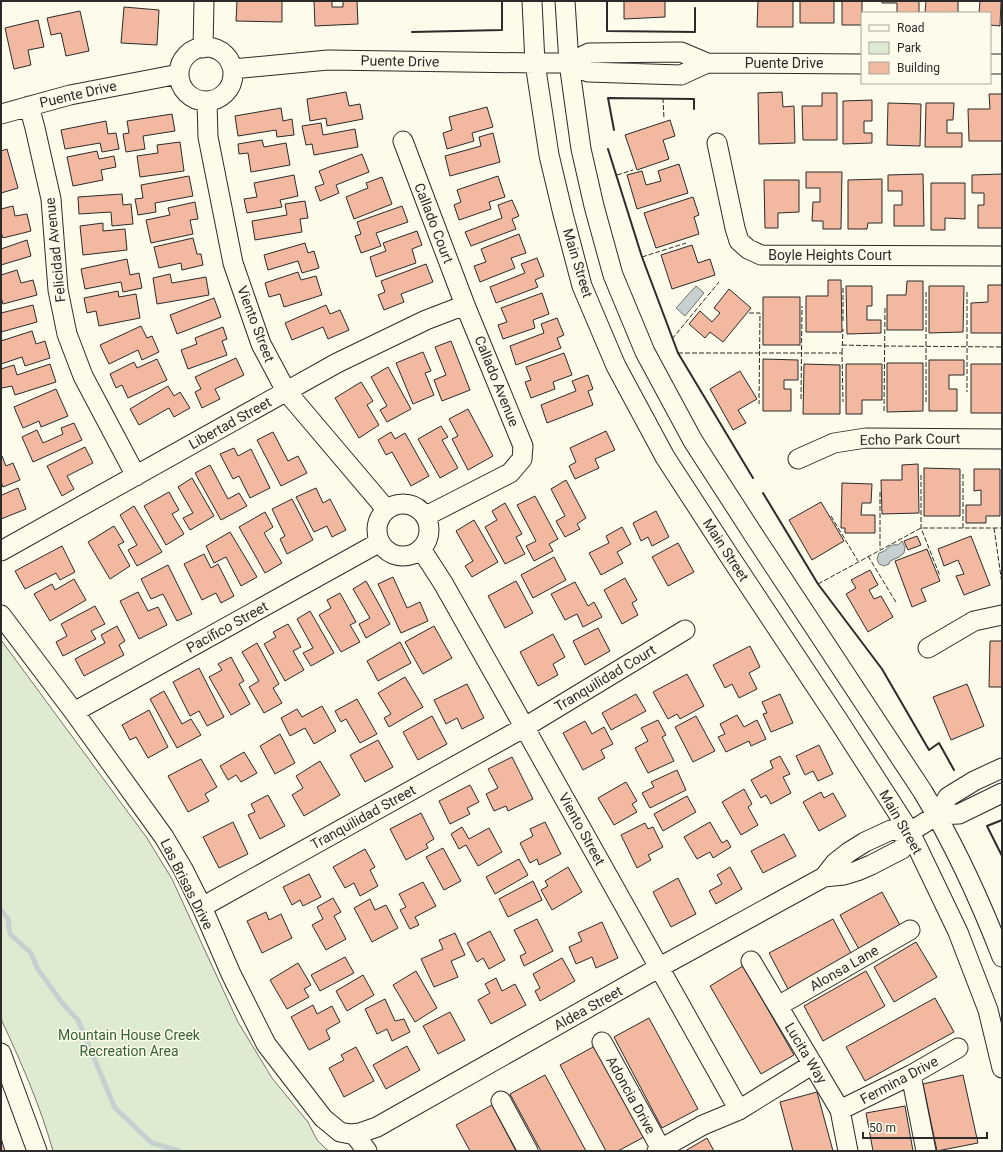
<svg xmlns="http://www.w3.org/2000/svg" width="1003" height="1152" viewBox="0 0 1003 1152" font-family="Roboto,sans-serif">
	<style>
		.green { fill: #deebd1; stroke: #74746e }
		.water { fill: #c7d0d0; stroke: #74746e }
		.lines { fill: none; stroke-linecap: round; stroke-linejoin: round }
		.stream { stroke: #c7d0d0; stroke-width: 5 }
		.building { fill: #f2b8a0; stroke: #2b2b2b }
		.minor-casing { stroke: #2b2b2b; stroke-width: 21 }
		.minor { stroke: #fdfbea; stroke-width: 19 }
		.fence { stroke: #2b2b2b; stroke-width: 1; stroke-dasharray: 5 2; stroke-linecap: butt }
		.wall { stroke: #2b2b2b; stroke-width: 2 }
		.labels { text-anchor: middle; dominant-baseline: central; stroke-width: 3; stroke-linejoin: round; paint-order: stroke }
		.street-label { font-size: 14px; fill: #2b2b2b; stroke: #fdfbea }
		.park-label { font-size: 14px; fill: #34623c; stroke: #fdfbea }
	</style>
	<rect width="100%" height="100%" fill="#fdfbea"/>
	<!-- green -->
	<path class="green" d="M1,640L147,838L172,879L238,1022L272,1078L308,1122L317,1140L326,1149L330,1151H53C40,1105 21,1062 1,1019Z"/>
	<!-- water -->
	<path class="water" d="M696,286L704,293L685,316L676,308Z
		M902,541L905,547L904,553L899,557L890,561L889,564L884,566L879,564L877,559L879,553C888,551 889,543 898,545Z"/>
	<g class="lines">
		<!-- stream -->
		<path class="stream" d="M1,910L8,919L10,934L31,953L37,968L63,1004L78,1020L115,1108L152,1143L179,1151"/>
	</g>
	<!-- building -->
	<path class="building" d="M237,1H282V22L236,21Z
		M314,1H332V7H343V1H357L358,24L315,26Z
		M624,1H665V17L624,19Z
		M758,1H793V27H757Z
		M800,1H834V23H800Z
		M842,1H862V25H842Z
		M882,1H919V13H897V3H882Z
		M926,1H958V13H925Z
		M980,1H1001L1000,26L990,25V13H979Z
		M124,7L159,10L157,45L121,43Z
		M80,11L89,51L66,56L61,33L51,35L47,18Z
		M38,20L44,47L28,50L31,65L14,69L5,28Z
		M346,92L349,106L360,104L363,119L327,126L326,118L310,121L307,99Z
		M782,92L783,107L794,106L795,143L759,144L758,93Z
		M822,93H837V140H803L802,106H822Z
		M989,94H1002V141H969L968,109H990Z
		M872,100V121H864V133H872V143L843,144V101Z
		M888,103L921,104L920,146L887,145Z
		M926,103H954L953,120H947V133H962V147H925Z
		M487,107L493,127L472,133L474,141L447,149L443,133L452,130L449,117Z
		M281,108L283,121L292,119L294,135L277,137L276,130L238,136L235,116Z
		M172,114L175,131L143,136L145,149L126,152L123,134L129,133L127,121Z
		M670,120L675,136L663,140L669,159L637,170L625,135Z
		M106,121L108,134L116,133L119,149L102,152L100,143L65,149L61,130Z
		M321,123L323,135L355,129L358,147L314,155L312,144L306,145L302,126Z
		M493,133L500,162L450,176L445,156L481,146L479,137Z
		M262,140L264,147L286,143L290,165L251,172L248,153L239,154L238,144Z
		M180,142L184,171L140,177L137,156L158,153L157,145Z
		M7,149L18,188L1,193V151Z
		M97,151L99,159L114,156L116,167L101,170L103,180L73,186L67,157Z
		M362,154L369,172L336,185L339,193L320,201L315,187L324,184L319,171Z
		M679,164L688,193L637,209L627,175L642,171L646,185L661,181L658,171Z
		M806,172H842L841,229H823V221H812L813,202H820V188H806Z
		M923,174L924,226H894V205H902V191H888V175Z
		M1002,174V228H978V205H984V193H972V175Z
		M294,175L298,196L280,200L282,207L247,213L244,199L257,197L254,183Z
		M189,176L193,196L155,203L156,212L138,215L135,199L143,198L141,185Z
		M498,176L505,197L489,202L491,209L459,220L454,205L461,202L457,190Z
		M382,177L392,204L354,219L346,197L368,188L366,183Z
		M882,179V223H868L867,229H848V180Z
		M764,180H799V212L778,213V228H765Z
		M931,183H965V219L945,218V230H931Z
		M122,194L123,205L131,204L133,224L112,226L111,212L79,214L78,197Z
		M693,197L699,215L694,217L699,234L656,248L644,213Z
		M512,200L519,216L512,219L516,229L471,246L465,232L502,218L498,205Z
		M305,201L308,218L300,219L302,232L255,240L252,221L287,215L285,204Z
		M195,202L198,219L190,220L193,234L151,243L146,220L170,215L168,208Z
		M13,206L15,216L27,214L31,231L3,238L1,232V209Z
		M402,206L408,222L376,233L381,246L361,253L355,236L361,234L357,222Z
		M103,223V231L125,229L127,250L83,255L80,226Z
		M417,231L422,245L412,249L416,263L376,277L370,257L386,251L383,243Z
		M519,234L526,253L511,258L515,268L480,282L474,266L486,262L481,249Z
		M193,238L197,254H201L203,265L182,270L181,263L159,268L154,247Z
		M27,240L31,256L1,265V249Z
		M305,243L308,253L314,251L319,268L302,273L298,261L268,270L264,255Z
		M692,245L698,263L710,259L715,275L672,289L661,255Z
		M537,258L544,276L535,280L538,287L496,303L490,287L525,273L521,264Z
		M127,259L130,275L139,273L142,288L123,292L121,282L85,289L81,269Z
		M426,264L433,282L401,294L404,302L384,310L378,295L385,292L381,281Z
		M17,270L21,283L33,280L37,295L3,304L1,297V275Z
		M298,272L301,280L316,276L322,295L284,307L280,294L269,297L265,283Z
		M170,274L172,283L206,277L209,295L157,304L153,278Z
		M828,280H841L842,332H806V296H828Z
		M907,281H923V330H887V295H906Z
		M988,285H1002V333H971V303L988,302Z
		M846,286H872V306H867V320H881V333L847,334Z
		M929,286H964L963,332L929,333Z
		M729,289L751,308L723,342L710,332L705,338L689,324L700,311L712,322L720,313L714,308Z
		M118,291L119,297L136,294L140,318L99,326L96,311L87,313L84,298Z
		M542,293L549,314L533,320L535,328L503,339L498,325L507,322L501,308Z
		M763,297H800V345H763Z
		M214,298L221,317L177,334L170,315Z
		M33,305L37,322L1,332V312V313Z
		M326,305L330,314L340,310L349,330L328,339L323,327L292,340L285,323Z
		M557,318L564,335L557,338L561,348L516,365L510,346L544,333L541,324Z
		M141,326L147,338L152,336L159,352L142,360L138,350L109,364L100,345Z
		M223,327L227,339L222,341L227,355L188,369L181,350L197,344L195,338Z
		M32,331L36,344L45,341L50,358L25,366L22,357L1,364V341Z
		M451,341L470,390L442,401L434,380L446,375L435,347Z
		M423,352L431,371L425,373L434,395L413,404L396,363Z
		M564,353L572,375L553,382L555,389L531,398L525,382L531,380L526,367Z
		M236,358L244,375L215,389L220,399L202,408L195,392L201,389L195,377Z
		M157,359L167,380L128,398L122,385L116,388L110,374L134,362L137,368Z
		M763,359L798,360V380H784V389H791V411H763Z
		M929,360H964V375H949V389H957V411H929Z
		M887,363H923V411L887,412Z
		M50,364L56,382L15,395L12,386L2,388L1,385V369L14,365L17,375Z
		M804,364L840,365V414H803Z
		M846,364H882V400H862V414H846Z
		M971,364H1002V413H971Z
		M388,367L411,409L387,422L380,410L387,406L371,377Z
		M740,371L757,399L738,410L746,423L733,430L710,389Z
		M588,375L593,389L588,391L593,405L547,423L541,405L576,391L572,381Z
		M361,382L373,401L367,405L379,425L359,438L335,398Z
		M168,386L174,396L180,392L190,408L174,417L169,408L139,425L130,409Z
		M56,389L68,416L41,427L39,421L23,428L14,407Z
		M468,409L493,456L468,470L452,439L458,436L449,419Z
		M74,423L82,440L33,462L22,437L37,430L43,443L63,434L61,428Z
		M441,426L448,437L442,440L458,468L440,478L418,439Z
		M606,431L615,450L595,459L599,468L575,479L569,466L576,462L570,448Z
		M273,432L288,461L298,456L307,473L281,486L257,440Z
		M391,432L395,439L405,433L429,476L411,486L392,452L386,455L378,440Z
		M85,447L93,463L67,476L74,489L62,496L47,466Z
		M234,448L238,456L251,449L270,488L250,498L239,476L233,479L220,454Z
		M2,456L6,466L13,463L20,480L3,487L1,482V457Z
		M918,464L919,513L882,514L881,480H902V465Z
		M210,465L228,499L239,493L247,506L221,520L195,473Z
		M924,468L960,469V516H924Z
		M974,469H1000V516H986V523H966V505H981V490L974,491Z
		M192,478L214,516L190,530L183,518L193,513L178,487Z
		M566,480L586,518L577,524L580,529L565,537L556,521L565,516L551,489Z
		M842,483L872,484L871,503H862L861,515H875V533H845V528H841Z
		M18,488L26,509L1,519V493L2,495Z
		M316,488L323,503L330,499L346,530L332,537L327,526L314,532L296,497Z
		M169,492L179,510L172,514L184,534L166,545L144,506Z
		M535,496L558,539L549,544L553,551L534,561L526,546L536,541L517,505Z
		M292,499L313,540L287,554L280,539L285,536L272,509Z
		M821,502L844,541L812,560L789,520Z
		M505,503L522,534L516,537L525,554L505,564L485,527L497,520L492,511Z
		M134,506L162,552L137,566L128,550L137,545L120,515Z
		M656,511L669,537L652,546L648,537L641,541L633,523Z
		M265,512L273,527L264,533L282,563L265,573L239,527Z
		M474,520L498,562L472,577L465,566L473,561L456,531Z
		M114,526L124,542L118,545L130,566L110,579L88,542Z
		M622,527L631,544L617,552L623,563L601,575L589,553L609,543L606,536Z
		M230,532L257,577L241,586L226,557L214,563L206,546Z
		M917,536L921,545L908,550L904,541Z
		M971,536L990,585L964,595L956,576L964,574L958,560L944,566L938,549Z
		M678,543L694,572L668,586L652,557Z
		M62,546L75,572L60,580L56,573L25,589L15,571Z
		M927,549L940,581L921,589L926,601L912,607L895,561Z
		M204,554L211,568L218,564L234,596L221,603L216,593L202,600L184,564Z
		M554,557L566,580L533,598L521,575Z
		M168,565L192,614L177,621L163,594L151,599L141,579Z
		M870,570L878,585L869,590L874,599L881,596L893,617L868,632L846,594L856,588L851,580Z
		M393,577L407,608L420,602L428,621L401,633L378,584Z
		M625,578L637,600L632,603L638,615L622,624L604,590Z
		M74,579L86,600L50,621L34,594L52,584L55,590Z
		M366,581L390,624L366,638L359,624L370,618L353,589Z
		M516,581L533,613L505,628L488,596Z
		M575,582L588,606L594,602L602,617L583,627L577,614L565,620L551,594Z
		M138,592L148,611L158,607L167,625L139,639L120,601Z
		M340,593L356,622L350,625L360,642L341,652L319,615L331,608L327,600Z
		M95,606L105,624L91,631L96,639L63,656L56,642L67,636L61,624Z
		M310,611L334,653L311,666L303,653L313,648L297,619Z
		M288,624L301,647L293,651L304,670L285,681L264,644L276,637L273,632Z
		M117,626L125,641L119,645L124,655L84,676L75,659L105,643L101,635Z
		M434,626L452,658L423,674L405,642Z
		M598,628L610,651L585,665L573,641Z
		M553,634L565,657L553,664L558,675L538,686L520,652Z
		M990,641H1002V687H989Z
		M400,642L411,663L378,681L367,661Z
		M257,643L279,684L273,688L282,703L264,713L249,687L259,681L242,652Z
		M750,646L760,667L749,673L757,689L739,698L732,684L725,688L713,665Z
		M231,657L244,681L239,684L250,704L231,715L209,677L222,670L218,664Z
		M199,668L224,717L207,726L199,711L190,716L173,682Z
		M687,674L704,706L680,719L677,714L668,719L653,692Z
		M405,677L423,707L389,727L384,718L391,714L378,693Z
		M467,684L484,718L462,729L457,718L446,724L434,700Z
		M967,684L984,726L951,740L933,697Z
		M164,691L182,724L191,719L201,735L177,748L150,699Z
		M636,694L646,711L611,730L602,713Z
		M780,694L793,723L771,732L763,714L767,713L762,702Z
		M357,699L377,734L360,743L346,719L341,722L335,711Z
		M322,706L336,731L314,744L305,728L290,736L281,718L297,709L302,717Z
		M149,710L168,747L148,758L136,737L130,740L122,725Z
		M737,715L744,727L757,720L766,739L751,746L749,741L726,752L718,737L725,734L720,724Z
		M432,716L447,744L418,760L403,732Z
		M696,716L715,751L693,762L675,727Z
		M658,720L666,735L662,737L674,761L648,773L635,748L648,741L641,728Z
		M585,721L592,734L604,727L613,744L601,750L605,758L583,770L563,733Z
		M280,734L295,763L275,774L260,746Z
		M378,740L393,767L365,782L350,755Z
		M819,745L833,774L818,781L813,771L805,775L796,756Z
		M244,752L257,773L241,782L236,775L228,780L220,766Z
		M780,756L790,774L783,777L791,793L771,804L766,795L761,798L751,780L773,768L770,761Z
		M512,757L533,799L508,811L506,806L494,811L486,794L498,788L488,769Z
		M201,759L217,787L205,794L209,801L188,812L168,776Z
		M320,761L340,795L304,816L292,795L303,788L296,776Z
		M677,770L686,790L650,808L642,793L654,787L651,782Z
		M626,782L637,801L632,804L637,812L614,825L598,798Z
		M470,785L479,802L467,808L470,814L450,824L439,801Z
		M744,789L752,804L748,807L758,825L741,835L722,802Z
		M821,792L824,798L833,793L846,816L819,831L803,802Z
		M268,795L285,826L260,839L248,815L255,812L251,804Z
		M687,796L696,812L663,831L654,814Z
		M421,813L434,839L426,844L428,848L406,860L390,829Z
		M233,822L248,854L219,868L203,837Z
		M545,822L561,854L539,865L537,859L530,863L520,843L533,836L530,829Z
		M710,822L722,843L727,840L731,847L713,858L710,852L697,859L684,837Z
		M645,823L648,829L653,827L663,847L648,855L651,860L637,868L621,835Z
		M462,827L469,839L489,828L502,852L478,866L466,845L459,849L451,834Z
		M784,834L796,856L763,873L751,851Z
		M443,848L461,881L444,890L426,857Z
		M365,849L375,867L370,870L378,886L360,896L354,883L345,888L333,867Z
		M519,859L528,875L495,894L486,877Z
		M568,867L582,892L552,910L541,890L548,886L545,881Z
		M730,867L742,889L716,904L709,891L722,884L717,875Z
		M309,874L321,897L303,906L300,900L292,905L283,887Z
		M678,878L696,914L671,927L653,892Z
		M533,881L542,900L508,917L499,899Z
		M423,882L436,906L415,917L419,925L410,929L400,910L406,907L399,894Z
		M882,892L901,927L860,951L840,915Z
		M333,898L341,912L334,916L346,939L326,950L312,925L323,919L317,907Z
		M370,899L375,910L386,905L398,928L372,942L354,908Z
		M266,912L269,920L281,914L292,938L262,953L247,921Z
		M537,919L553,951L524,966L520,956L526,953L514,930Z
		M833,919L852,955L788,989L769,953Z
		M602,922L618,958L596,968L592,957L576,964L569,947L582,941L578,933Z
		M490,931L505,960L489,969L483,958L477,962L467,943Z
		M455,933L465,955L451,961L458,977L434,987L421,959L443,949L439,940Z
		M916,942L937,977L894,1002L874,967Z
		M345,957L354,973L320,991L311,975Z
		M562,958L575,981L540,1001L535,991L540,988L533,974Z
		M298,963L311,985L304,989L309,997L287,1009L270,980Z
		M743,966L794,1055L761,1074L710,986Z
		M416,971L437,1008L415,1022L393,985Z
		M866,971L885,1006L823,1041L804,1006Z
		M363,975L374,995L347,1011L336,991Z
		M496,978L502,991L515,984L526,1005L491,1024L478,1000L490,993L485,984Z
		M935,998L954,1032L865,1081L846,1047Z
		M385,999L395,1021L404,1019L410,1032L392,1041L387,1029L377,1034L365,1009Z
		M313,1005L317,1014L332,1006L340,1022L326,1030L330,1039L309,1050L291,1017Z
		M450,1012L465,1040L438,1054L423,1026Z
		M649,1018L698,1109L662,1128L614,1037Z
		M407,1046L420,1070L386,1089L373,1065Z
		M595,1046L644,1137L618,1151H606L560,1065Z
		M356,1047L374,1081L344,1097L329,1068L344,1060L341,1055Z
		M545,1075L586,1151H541L510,1094Z
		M963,1075L978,1143L937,1151L923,1084Z
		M817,1092L833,1151H793L780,1102Z
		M492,1105L516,1151H470L456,1125Z
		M905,1106L913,1151H873L866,1113Z
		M1,1138L5,1151H1Z
		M707,1138L714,1151H685Z"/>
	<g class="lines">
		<defs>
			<path id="minor" d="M532,1L535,63L549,155L563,214L582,286L616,366L665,457L728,554L840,723L910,832L958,932L988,1010L1002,1068
				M565,1L569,63L581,149L594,206L613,275L645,352L693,441L755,537L923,792C954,844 980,900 1002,957
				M179 74a27 27 0 1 1 54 0a27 27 0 1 1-54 0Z
				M203,48L204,1
				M569,63L588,72L681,75L707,63
				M990,64H1002
				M233,69L328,60L535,63H569L589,53L681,52L707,63L862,64
				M207,102L208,137L233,263L261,344L286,391L386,509
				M29,106L35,128L51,199L58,290L67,334L83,376L136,476
				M1,114L70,95L179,74
				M403,141L465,305L523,446L522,459L510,473L426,516
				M717,143L735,228L739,241L748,249L761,255L1002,256
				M798,459L834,443L866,438L1002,439
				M377 530a26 26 0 1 1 52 0a26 26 0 1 1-52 0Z
				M421,549L443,583L512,705L739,1110
				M1,551L337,363L426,320L465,305
				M1,615L74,712L164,837L183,869L202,907L231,974L266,1044L323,1118L340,1132L350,1134L360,1133L377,1127L660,967L824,877L835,863L849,852L865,842L891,830L910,832
				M928,648L974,621L1002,615
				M74,712L380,542
				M937,815L959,814L1002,793
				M824,877L844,875L857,871L871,865L902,849L910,832L937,815L948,797L974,781L1002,768
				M202,907L525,727L685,630
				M751,961L840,1110L848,1151
				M778,1006L910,930
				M602,1042L661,1149
				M1,1053L37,1151
				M911,1075L926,1151
				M501,1101L528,1151
				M840,1110L911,1075L958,1048
				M354,1134L367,1151
				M657,1151L703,1125L739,1110L813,1064"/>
		</defs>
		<!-- minor casing -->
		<use href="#minor" class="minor-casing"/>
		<!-- minor -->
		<use href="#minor" class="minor"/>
		<!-- fence -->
		<path class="fence" d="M663,98L664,119
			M617,175L633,170
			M642,257L686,243
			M967,292V392
			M749,313H760L759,404
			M843,321V287
			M672,339L719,282
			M842,345L884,346L1002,347
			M678,353H842L843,402
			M842,353L843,329
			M801,399L802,306
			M926,402V291
			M884,411L885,307
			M921,475V528L940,576
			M880,492V549
			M831,516L858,561
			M963,528V473
			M994,528L1002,584
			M868,556L897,604
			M818,584L921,528H1002"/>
		<!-- wall -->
		<path class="wall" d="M593,1H607V31L695,32V8
			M412,32L502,30V1
			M614,130L608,98L694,99V109
			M608,149L642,257L678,353L753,478
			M763,493L818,584L882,669L929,750L939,743L954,770
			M1002,820L987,826L1002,856"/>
	</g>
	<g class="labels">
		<!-- street labels -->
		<g class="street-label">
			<text transform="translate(400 61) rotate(1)">Puente Drive</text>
			<text x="784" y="63">Puente Drive</text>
			<text transform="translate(78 94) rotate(-13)">Puente Drive</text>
			<text transform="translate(434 223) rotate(69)">Callado Court</text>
			<text transform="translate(55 250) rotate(-96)">Felicidad Avenue</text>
			<text x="830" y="255">Boyle Heights Court</text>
			<text transform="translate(578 263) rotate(73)">Main Street</text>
			<text transform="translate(256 324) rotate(69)">Viento Street</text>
			<text transform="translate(497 381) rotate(68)">Callado Avenue</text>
			<text transform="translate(230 423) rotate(-29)">Libertad Street</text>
			<text transform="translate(910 439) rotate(-1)">Echo Park Court</text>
			<text transform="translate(726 550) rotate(57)">Main Street</text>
			<text transform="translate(227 627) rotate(-29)">Pacífico Street</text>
			<text transform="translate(605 678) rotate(-31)">Tranquilidad Court</text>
			<text transform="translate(363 817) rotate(-29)">Tranquilidad Street</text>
			<text transform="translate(901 822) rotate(60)">Main Street</text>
			<text transform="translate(582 829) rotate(61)">Viento Street</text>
			<text transform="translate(187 884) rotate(63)">Las Brisas Drive</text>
			<text transform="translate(844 968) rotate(-30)">Alonsa Lane</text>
			<text transform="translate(588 1008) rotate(-29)">Aldea Street</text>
			<text transform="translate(806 1053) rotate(59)">Lucita Way</text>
			<text transform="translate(899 1080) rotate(-28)">Fermina Drive</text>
			<text transform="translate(631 1095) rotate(61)">Adoncia Drive</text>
		</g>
		<!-- park labels -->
		<g class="park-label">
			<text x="129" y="1035">Mountain House Creek<tspan x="129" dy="16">Recreation Area</tspan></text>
		</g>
	</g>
	<!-- border -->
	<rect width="1003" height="1152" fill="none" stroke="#2b2b2b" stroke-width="4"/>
	<!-- legend -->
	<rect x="861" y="12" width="130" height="72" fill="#fdfbea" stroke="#a9a89e"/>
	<rect x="869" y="25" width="20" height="6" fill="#fdfbea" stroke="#a9a89e"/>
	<text x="897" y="32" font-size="12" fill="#2b2b2b">Road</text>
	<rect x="869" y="42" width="20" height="12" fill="#deebd1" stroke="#a9a89e"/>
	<text x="897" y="52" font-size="12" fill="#2b2b2b">Park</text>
	<rect x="869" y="62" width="20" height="12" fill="#f2b8a0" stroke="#a9a89e"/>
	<text x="897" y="72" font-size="12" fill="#2b2b2b">Building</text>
	<!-- scale -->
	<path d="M863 1132v6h124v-6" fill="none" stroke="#2b2b2b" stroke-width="2"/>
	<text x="869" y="1132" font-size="12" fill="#2b2b2b" stroke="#fdfbea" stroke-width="3" paint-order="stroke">50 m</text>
</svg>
